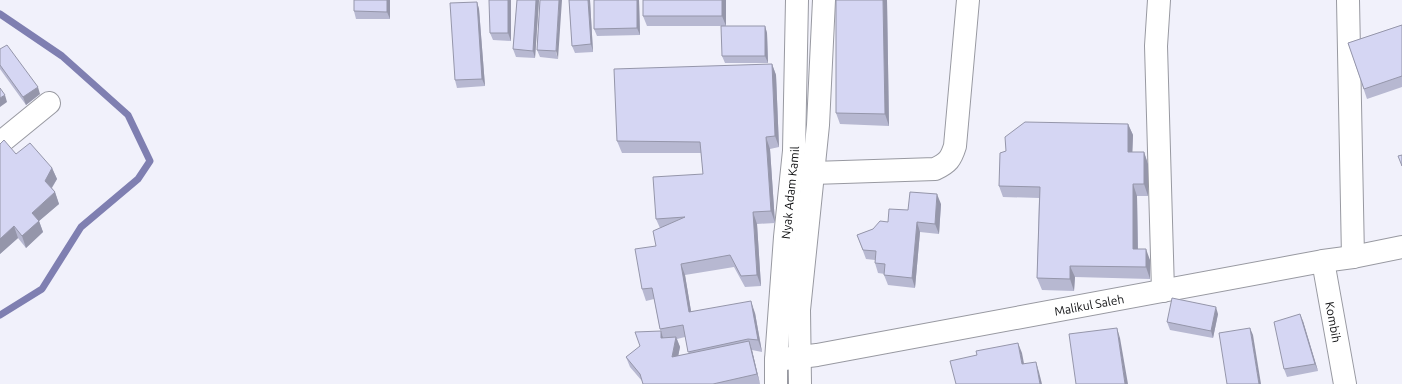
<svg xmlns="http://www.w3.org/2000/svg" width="1402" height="384" viewBox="0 0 1402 384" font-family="Ubuntu,sans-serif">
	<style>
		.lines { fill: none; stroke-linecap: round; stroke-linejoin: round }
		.stream { stroke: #7f7fb1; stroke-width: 7 }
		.minor-casing { stroke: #9899a1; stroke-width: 24 }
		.minor { stroke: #fff; stroke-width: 22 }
		.wall { fill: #b7b8d1; fill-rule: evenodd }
		.shaded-wall { fill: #9596aa }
		.building { fill: #d5d6f3; stroke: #9596aa }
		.labels { text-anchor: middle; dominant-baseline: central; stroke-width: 3.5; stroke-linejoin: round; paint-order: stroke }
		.street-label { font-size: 12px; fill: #0c0d0f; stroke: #fff }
	</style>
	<rect width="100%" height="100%" fill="#f1f1fb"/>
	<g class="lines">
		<!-- stream -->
		<path class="stream" d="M0,14L62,56L128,115L150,161L138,179L81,227L42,289L0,315"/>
		<defs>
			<g id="minor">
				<path d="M1159,0L1156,46L1163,291"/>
				<path d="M1348,0L1353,257"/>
				<path d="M0,143L49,103"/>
				<path d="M799,171L813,173L935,169C948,163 951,159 955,146L968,0"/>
				<path id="s1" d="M1323,261L1345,384"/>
				<path id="s2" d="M776,360L817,355L1323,261L1353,257L1402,247"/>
				<path id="s3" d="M776,384V360L785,237L794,151L797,0"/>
				<path d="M800,384L799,310L818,125L824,0"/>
			</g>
		</defs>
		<!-- minor casing -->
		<use href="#minor" class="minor-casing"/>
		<!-- minor -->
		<use href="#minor" class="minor"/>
	</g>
	<!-- wall -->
	<path class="wall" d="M354,0H390V19H356L354,11Z
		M511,0V41L493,40L490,33Z
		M517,0H539L535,58L516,57L513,49Z
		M540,0L558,59L540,57L537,50Z
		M569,0H590L593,52L575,53L572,46Z
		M594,0H639L640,35L597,36L594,29Z
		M643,0H726V26H647L643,16Z
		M887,0L889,126L840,124L836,113Z
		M477,2L479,9L485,86L457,88L455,80Z
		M1402,25V87L1367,99L1348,43Z
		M765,26L767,33L768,63H725L722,56Z
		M0,49L40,94L26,105L0,69Z
		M772,64L776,75L779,147L770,149L775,223L757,224L761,286L745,287L734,267L685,275L691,311L755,313L762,352L752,350L760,384H643L642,381L630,367L626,357L661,331L663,338L660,329L654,299L646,301L642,289L656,246L660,228L656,219L703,174L701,153H622L617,141ZM685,337L689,354L678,356L680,347L677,339Z
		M1128,124L1133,135L1132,152H1144L1148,164V196H1137L1138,249L1150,260V279L1075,277L1074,291L1042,290L1037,278L1039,198L1003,197L999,186L1006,151Z
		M0,144L16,154L52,168L57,179L52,188L55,192L59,204L39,221L43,232L26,248L18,238L0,254Z
		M941,204L939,234L920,232L915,288L888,285L884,275L885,274L878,273L875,263V260L866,259L857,235L873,229L888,222L908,210Z
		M1218,314L1213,338L1170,330L1167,322Z
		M1303,321L1318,371L1287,377L1284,369Z"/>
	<!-- shaded-wall -->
	<path class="shaded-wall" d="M387,0H390V19L387,12Z
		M508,0H511V41L508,33Z
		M536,0H539L535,58L533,51Z
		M559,0H562L558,59L556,51Z
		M588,0H590L593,52L591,44Z
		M637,0H639L640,35L637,28Z
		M722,0H726V26L722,16Z
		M883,0H887L889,126L885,114Z
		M477,2L479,9L485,86L482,79Z
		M765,26L767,33L768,63L765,56Z
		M772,64L776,75L779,147L775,136Z
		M38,87L40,94L26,105L23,97Z
		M5,95L7,102L0,107V98Z
		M1128,124L1133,135L1132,164L1128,152Z
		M766,137L770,149L775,223L771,211Z
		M1144,152L1148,164V196L1144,184Z
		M52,168L57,179L49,192L45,181Z
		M1133,184L1137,196L1138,260L1133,249Z
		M55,192L59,204L39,221L43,232L26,248L22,236L32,213Z
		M937,194L941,204L939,234L935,224Z
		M753,212L757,224L761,286L757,275Z
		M917,222L920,232L915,288L912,278Z
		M14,226L18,238L0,254V239Z
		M1146,249L1150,260V279L1146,267Z
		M681,264L685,275L693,323L689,312Z
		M1070,266L1075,277L1074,291L1070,279Z
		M751,301L755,313L762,352L758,340Z
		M1216,307L1218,314L1213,338L1211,331Z
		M1300,314L1303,321L1318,371L1315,364Z
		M1117,328L1120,338L1128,384H1125Z
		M1250,328L1253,335L1261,384H1259Z
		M661,331L664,341L661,338Z
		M676,337L680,347L676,367L672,357Z
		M749,341L752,350L760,384L757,374Z
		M1018,343L1022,353L1026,374L1022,364Z
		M1036,362L1039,372L1042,384H1040Z"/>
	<!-- building -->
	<path class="building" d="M354,0H387V12L354,11Z
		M489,0H508V33H490Z
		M517,0H536L533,51L513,49Z
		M540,0H559L556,51L537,50Z
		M569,0H588L591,44L572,46Z
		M594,0H637V28L594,29Z
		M643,0H722V16H643Z
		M836,0H883L885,114L836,113Z
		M477,2L482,79L455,80L450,3Z
		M1402,25V76L1364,89L1348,43Z
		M721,26H765V56H722Z
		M7,45L38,87L23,97L0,65V49Z
		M772,64L775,136L766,137L771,211L753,212L757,275L741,276L730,255L681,264L689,312L751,301L758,340L748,339L688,352L683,325L660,329L652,288L642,289L635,249L656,246L653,231L685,217L656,219L653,177L703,174L700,142L617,141L614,69Z
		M0,88L5,95L0,98Z
		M1025,122L1128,124V152H1144V184H1133V249H1146V267L1070,266V279L1037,278L1040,187L999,186L1000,153L1006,151L1005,137Z
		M4,140L16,154L30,143L52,168L45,181L55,192L32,213L39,221L22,236L14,226L0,239V144Z
		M1402,155V166L1398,156Z
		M910,192L937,194L935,224L917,222L912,278L884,275L885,264L875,263L876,251L863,250L857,235L873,229L880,221L888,222L889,209L908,210Z
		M1172,298L1216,307L1211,331L1167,322Z
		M1300,314L1315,364L1284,369L1274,322Z
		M1117,328L1125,384H1076L1069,334Z
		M1250,328L1259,384H1227L1219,333Z
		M661,331V338L676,337L672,357L749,341L757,374L713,384H643L640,374L626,357L640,346L635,332Z
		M1018,343L1022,364L1036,362L1040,384H956L950,361L977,355L976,351Z"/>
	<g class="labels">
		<!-- street labels -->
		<g class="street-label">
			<text stroke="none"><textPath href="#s3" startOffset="192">Nyak Adam Kamil</textPath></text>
			<text stroke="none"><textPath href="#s2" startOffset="318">Malikul Saleh</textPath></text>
			<text stroke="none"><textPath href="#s1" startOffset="62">Kombih</textPath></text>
		</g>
	</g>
</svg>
